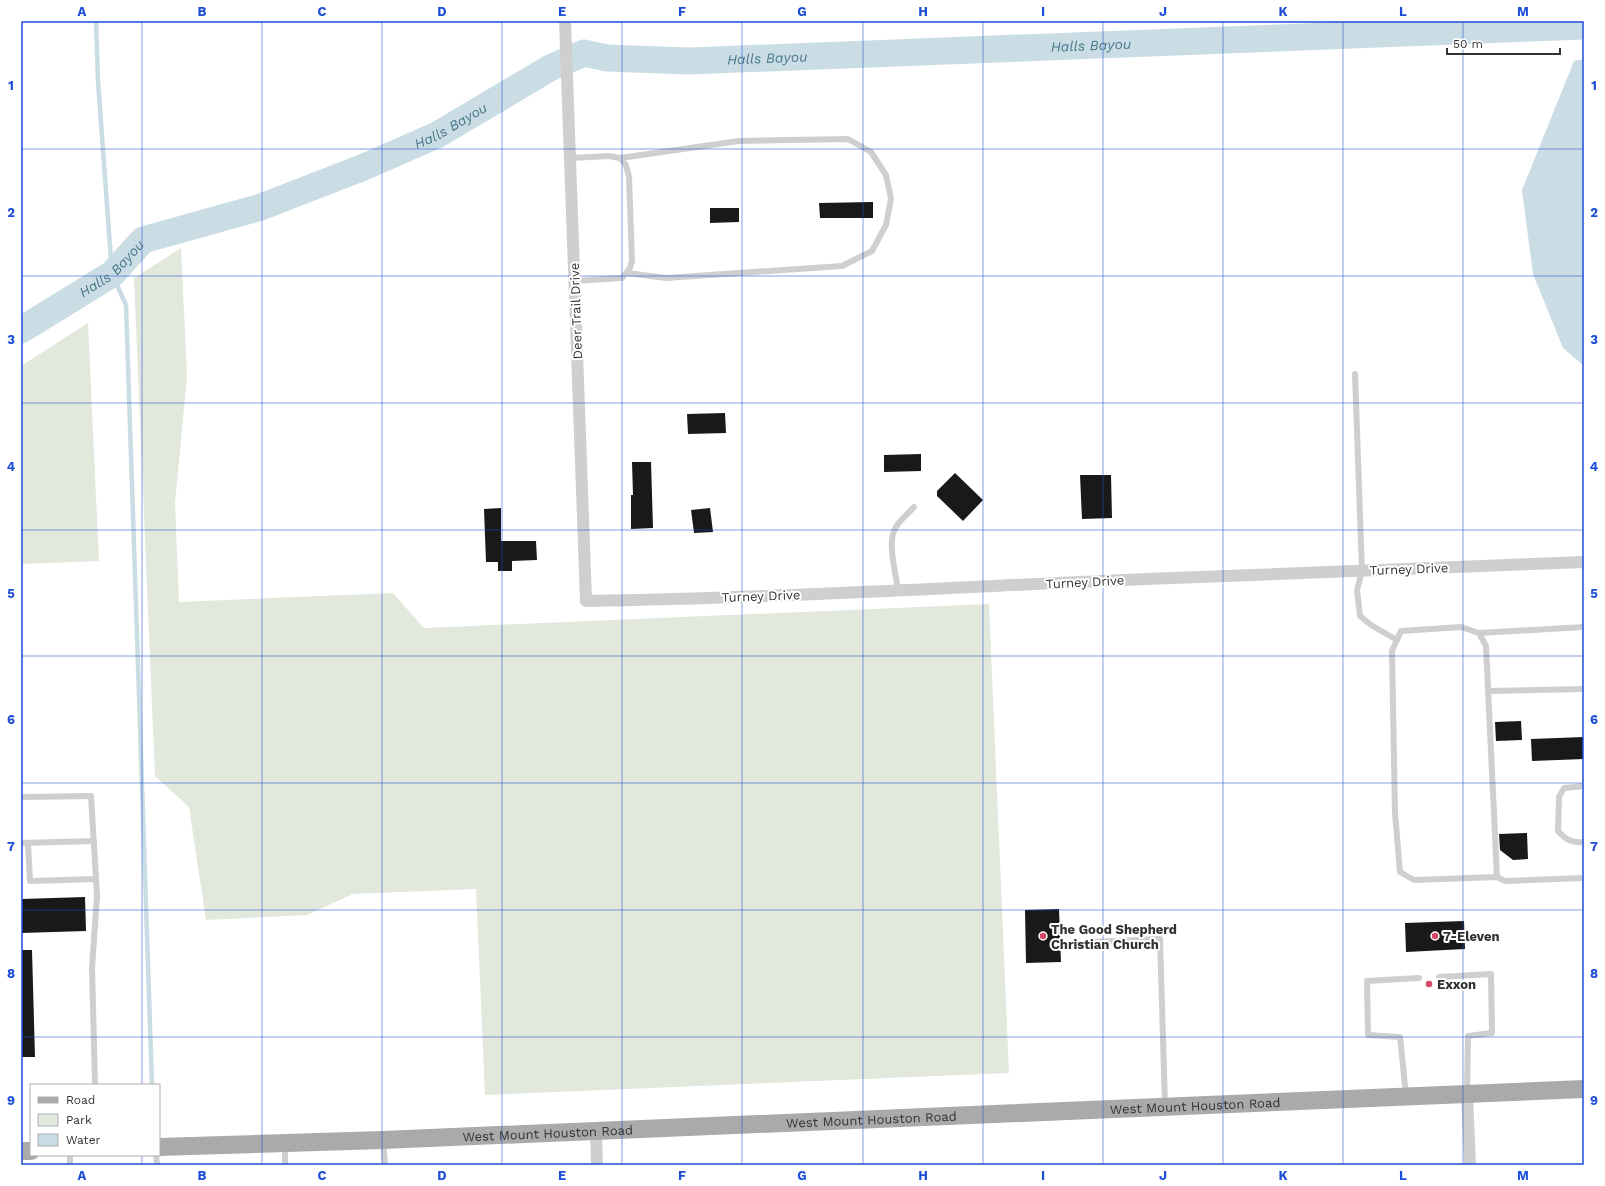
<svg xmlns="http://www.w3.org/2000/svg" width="1605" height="1186" viewBox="0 0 1605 1186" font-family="'Work Sans',sans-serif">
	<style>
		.green { fill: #e3e8dd }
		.water { fill: #cadde4 }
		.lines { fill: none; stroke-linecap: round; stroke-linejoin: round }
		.stream { stroke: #cadde4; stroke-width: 4.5 }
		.river { stroke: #cadde4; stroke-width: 27 }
		.building { fill: #191919 }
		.service { stroke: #cfcfcf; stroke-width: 6 }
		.minor { stroke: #cfcfcf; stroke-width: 12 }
		.primary { stroke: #aaa; stroke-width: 18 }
		.grid { fill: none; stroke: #1d4ed8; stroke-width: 1; stroke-opacity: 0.55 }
		.poi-dot { fill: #d14d63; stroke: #fff; stroke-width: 1.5 }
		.labels { text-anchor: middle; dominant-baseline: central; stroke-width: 4; stroke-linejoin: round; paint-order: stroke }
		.street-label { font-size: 13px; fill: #323232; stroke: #fff }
		.poi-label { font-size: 13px; font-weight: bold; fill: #323232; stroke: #fff; text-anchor: start }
		.water-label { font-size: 14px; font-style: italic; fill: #49788b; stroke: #fff }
		.neatline { fill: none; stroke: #1d4ed8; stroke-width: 1.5 }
		.grid-label { font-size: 13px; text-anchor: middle; font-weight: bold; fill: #1d4ed8 }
	</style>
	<rect width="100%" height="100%" fill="#fff"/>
	<!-- green -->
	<path class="green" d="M181,248L187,376L175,503L179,602L393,593L424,628L989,604L1009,1073L485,1095L476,889L353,894L307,915L206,920L189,807L155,776L134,278Z
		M88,323L99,561L21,564V366Z"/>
	<!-- water -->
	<path class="water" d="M1584,59V366L1563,348L1533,274L1522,190L1574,61Z"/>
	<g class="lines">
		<!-- stream -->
		<path class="stream" d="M96,21L98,81L112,274L126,305L152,1085"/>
		<!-- river -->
		<path class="river" id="s1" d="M21,330L112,274L143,240L261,207L364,167L437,135L550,68L584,53L607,58L689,61L1584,26"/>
	</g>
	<!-- building -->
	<path class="building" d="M873,202V218H820L819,203Z
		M710,208H739V222L710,223Z
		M725,413L726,433L688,434L687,414Z
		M921,454V471L884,472V455Z
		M632,462H651L653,528L631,529V495H633Z
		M955,473L983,500L963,521L937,496V491Z
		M1080,475H1111L1112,518L1082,519Z
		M501,508V541H536L537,560L512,561V571H498V562H486L484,509Z
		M710,508L713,532L694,533L691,510Z
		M1521,721L1522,740L1496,741L1495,722Z
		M1584,737V759L1532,761L1531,739Z
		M1527,833L1528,859L1513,860L1500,850L1499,834Z
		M85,897L86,931L21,933V899Z
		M1059,909L1061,962L1026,963L1025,910Z
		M1464,921L1465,949L1406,952L1405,923Z
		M21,950H32L35,1057H21Z"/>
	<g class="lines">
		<!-- service -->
		<path class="service" d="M571,158L609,156L620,158L626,165L629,177L632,261L630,268L622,278L575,281
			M620,158L739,141L848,139L871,152L886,175L891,199L886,225L872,251L842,266L666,278L627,273
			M1355,374L1362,571L1357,590L1360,616L1371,625L1397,640
			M898,590C896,575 888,545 894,531C897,522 908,514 914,507
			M1584,627L1479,633L1461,627L1401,631L1392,651L1395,813L1400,872L1414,880L1497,877L1505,881L1584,878
			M1479,633L1486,646L1497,877
			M1488,691L1584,689
			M1584,786L1564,788L1559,797L1558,831C1566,840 1572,843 1584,842
			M21,797L91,796L97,896L92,968L95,1085
			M21,843L94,841
			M28,843L30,881L96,879
			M1091,942L1160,939L1165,1105
			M1439,977L1491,974L1492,1033L1468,1036L1467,1092
			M1406,1095L1400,1037L1368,1035L1367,981L1419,978
			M383,1141L385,1165
			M285,1145V1165
			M70,1155V1165
			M156,1155L157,1165"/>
		<!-- minor -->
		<path class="minor" d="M565,21L586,601C773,598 960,587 1147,579C1293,572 1439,568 1584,562
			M1467,1094L1470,1165
			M596,1131L597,1165"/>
		<!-- primary -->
		<g class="primary">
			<path id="s2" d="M159,1147L383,1140L1584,1089"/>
			<path d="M21,1151H31"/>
		</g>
	</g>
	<!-- grid -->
	<path class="grid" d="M142,21V1085M262,21V1165M382,21V1165M502,21V1165M622,21V1165M742,21V1165M863,21V1165M983,21V1165M1103,21V1165M1223,21V1165M1343,21V1165M1463,21V1165M21,149H1584M21,276H1584M21,403H1584M21,530H1584M21,656H1584M21,783H1584M21,910H1584M21,1037H1584M142,1155V1165"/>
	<!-- markers -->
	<g class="poi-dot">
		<circle cx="1043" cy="936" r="4"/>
		<circle cx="1435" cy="936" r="4"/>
		<circle cx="1429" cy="984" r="4"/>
	</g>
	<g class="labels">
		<!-- street labels -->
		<g class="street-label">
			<text transform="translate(576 311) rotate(-92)">Deer Trail Drive</text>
			<text transform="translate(1409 569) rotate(-2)">Turney Drive</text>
			<text transform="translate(1085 582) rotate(-3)">Turney Drive</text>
			<text transform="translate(761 596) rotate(-2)">Turney Drive</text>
			<text stroke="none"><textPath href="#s2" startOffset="1037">West Mount Houston Road</textPath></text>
			<text stroke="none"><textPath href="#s2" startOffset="713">West Mount Houston Road</textPath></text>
			<text stroke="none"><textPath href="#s2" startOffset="389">West Mount Houston Road</textPath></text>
		</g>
		<!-- poi labels -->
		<g class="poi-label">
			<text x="1051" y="929">The Good Shepherd<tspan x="1051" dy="15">Christian Church</tspan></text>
			<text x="1443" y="936">7-Eleven</text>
			<text x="1437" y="984">Exxon</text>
		</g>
		<!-- water labels -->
		<g class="water-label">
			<text stroke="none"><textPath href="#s1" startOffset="1142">Halls Bayou</textPath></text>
			<text stroke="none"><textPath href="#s1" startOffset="818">Halls Bayou</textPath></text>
			<text stroke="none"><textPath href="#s1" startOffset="482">Halls Bayou</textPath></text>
			<text stroke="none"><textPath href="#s1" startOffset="110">Halls Bayou</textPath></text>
		</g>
	</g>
	<!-- border -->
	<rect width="1605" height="1186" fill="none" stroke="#ffffff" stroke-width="44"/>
	<!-- legend -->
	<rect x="30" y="1084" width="130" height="72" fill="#ffffff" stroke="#adadad"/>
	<rect x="38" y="1097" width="20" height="6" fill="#aaaaaa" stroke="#adadad"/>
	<text x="66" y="1104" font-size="12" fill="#323232">Road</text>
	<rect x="38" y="1114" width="20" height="12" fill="#e3e8dd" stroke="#adadad"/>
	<text x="66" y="1124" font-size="12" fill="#323232">Park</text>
	<rect x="38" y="1134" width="20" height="12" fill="#cadde4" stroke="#adadad"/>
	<text x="66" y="1144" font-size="12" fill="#323232">Water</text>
	<!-- scale -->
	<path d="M1447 48v6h113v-6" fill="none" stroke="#323232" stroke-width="2"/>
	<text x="1453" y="48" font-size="12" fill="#323232" stroke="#ffffff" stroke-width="3" paint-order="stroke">50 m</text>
	<rect x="22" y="22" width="1561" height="1142" class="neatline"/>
	<g class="grid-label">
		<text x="82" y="16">A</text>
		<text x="202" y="16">B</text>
		<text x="322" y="16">C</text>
		<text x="442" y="16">D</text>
		<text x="562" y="16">E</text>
		<text x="682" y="16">F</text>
		<text x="802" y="16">G</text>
		<text x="923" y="16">H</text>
		<text x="1043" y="16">I</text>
		<text x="1163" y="16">J</text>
		<text x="1283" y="16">K</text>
		<text x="1403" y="16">L</text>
		<text x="1523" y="16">M</text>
		<text x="11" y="90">1</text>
		<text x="1594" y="90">1</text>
		<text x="11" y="217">2</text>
		<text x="1594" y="217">2</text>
		<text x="11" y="344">3</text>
		<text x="1594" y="344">3</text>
		<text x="11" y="471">4</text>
		<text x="1594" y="471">4</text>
		<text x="11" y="598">5</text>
		<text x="1594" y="598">5</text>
		<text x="11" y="724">6</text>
		<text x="1594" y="724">6</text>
		<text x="11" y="851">7</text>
		<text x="1594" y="851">7</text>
		<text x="11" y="978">8</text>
		<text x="1594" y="978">8</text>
		<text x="11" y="1105">9</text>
		<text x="1594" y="1105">9</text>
		<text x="82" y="1180">A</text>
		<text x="202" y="1180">B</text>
		<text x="322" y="1180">C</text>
		<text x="442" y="1180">D</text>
		<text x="562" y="1180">E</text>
		<text x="682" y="1180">F</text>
		<text x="802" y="1180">G</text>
		<text x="923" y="1180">H</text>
		<text x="1043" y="1180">I</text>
		<text x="1163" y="1180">J</text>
		<text x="1283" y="1180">K</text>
		<text x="1403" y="1180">L</text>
		<text x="1523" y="1180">M</text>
	</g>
</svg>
